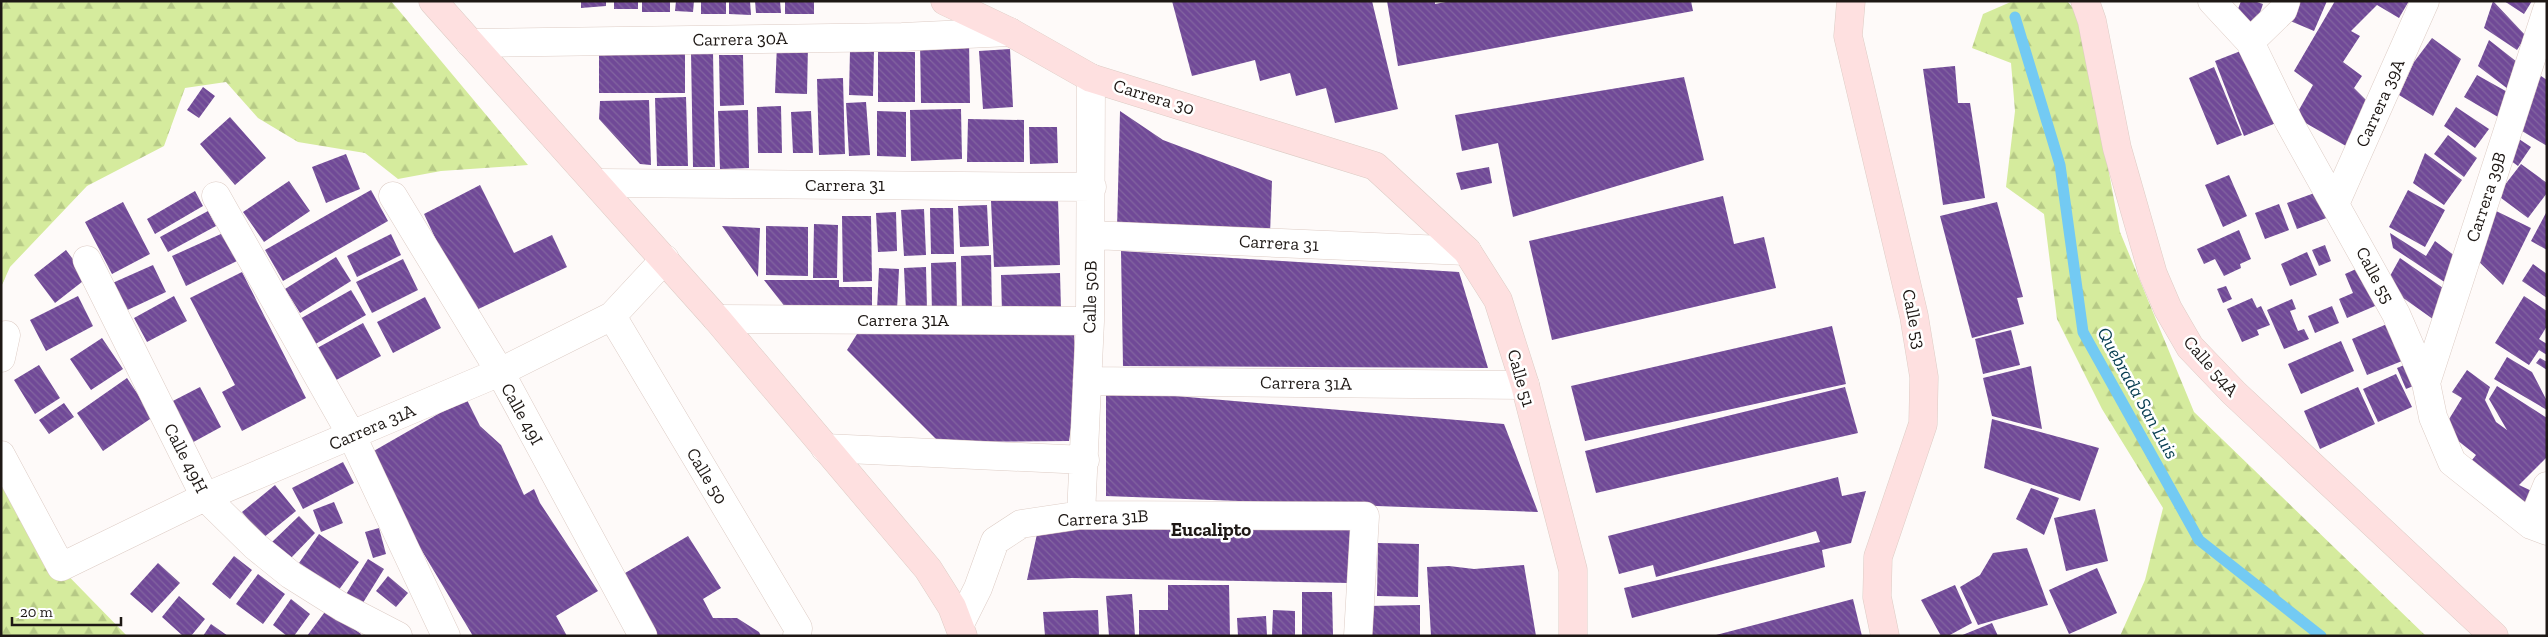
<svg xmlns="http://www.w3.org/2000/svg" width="2548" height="637" viewBox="0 0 2548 637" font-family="'Zilla Slab',serif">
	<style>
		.forest { fill: url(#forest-firs) }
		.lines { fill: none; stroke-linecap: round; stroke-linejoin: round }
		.stream { stroke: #73caf3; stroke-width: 11 }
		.building { fill: url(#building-back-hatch) }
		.street-casing { stroke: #ddccc5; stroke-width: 29 }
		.secondary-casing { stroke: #ddccc5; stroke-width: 29 }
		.street { stroke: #fff; stroke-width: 28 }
		.secondary { stroke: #fee0e0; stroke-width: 28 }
		.labels { text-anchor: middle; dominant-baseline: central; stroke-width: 5; stroke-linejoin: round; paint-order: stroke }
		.street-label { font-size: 18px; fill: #1e1815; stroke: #fff }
		.water-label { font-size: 19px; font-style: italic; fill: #063c50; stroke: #fff }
		.neighbourhood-label { font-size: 19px; font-weight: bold; fill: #1e1815; stroke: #fff }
	</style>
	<defs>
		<pattern id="forest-firs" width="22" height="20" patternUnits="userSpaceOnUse" patternTransform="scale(1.25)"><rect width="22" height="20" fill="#d5eb9d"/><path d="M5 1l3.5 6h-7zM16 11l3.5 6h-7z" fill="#b6c986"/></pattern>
		<pattern id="building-back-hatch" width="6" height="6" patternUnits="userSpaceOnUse" patternTransform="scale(1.25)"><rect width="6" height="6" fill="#704997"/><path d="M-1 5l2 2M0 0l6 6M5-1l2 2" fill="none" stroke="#8365a0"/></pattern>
	</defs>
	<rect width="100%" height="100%" fill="#fefaf9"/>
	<!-- forest -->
	<path class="forest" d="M1,1H391L528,165L441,171L398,179L365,153L298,142L258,118L226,82L185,88L164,146L87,186L10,267L1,287Z
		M2013,1H2067L2080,16L2120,232L2194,412L2426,636H2120L2145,580L2163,508L2102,409L2057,319L2044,214L2006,187L2015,111L2011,63L1972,48L1983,14Z
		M1,486L47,554L127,636H1Z"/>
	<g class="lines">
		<!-- stream -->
		<path class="stream" d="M2015,17L2060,165L2083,332L2199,540L2321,636"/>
	</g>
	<!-- building -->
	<path class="building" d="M581,1H606V6L581,8Z
		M614,1H638V9H614Z
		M642,1H670V12H642Z
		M676,1H694L693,12L675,11Z
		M701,1H726V14H701Z
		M729,1H750L751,15L729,14Z
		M755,1H780L781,13H756Z
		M785,1H814V14H785Z
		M1172,1H1372L1398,109L1335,123L1326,88L1296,96L1290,73L1260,81L1255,60L1192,76Z
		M1387,1H1435V4L1451,1H1691L1693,11L1398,66Z
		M2241,1H2254L2263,4L2256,25L2235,17Z
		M2296,1H2327L2314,31L2288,20Z
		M2335,1H2409L2399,18L2377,5L2351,31L2360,36L2343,62L2362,76L2354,88L2374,108L2353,150L2295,117L2313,85L2294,71Z
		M2493,1L2526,36L2517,50L2484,28Z
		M2504,1H2532L2524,14Z
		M2432,38L2461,59L2433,116L2399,95L2414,62Z
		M2489,40L2517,62L2508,89L2478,66Z
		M920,41H969L970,103H921Z
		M777,44L808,45L807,94L775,93Z
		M2251,47L2281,121L2244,136L2215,61Z
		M1010,49L1013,107L983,109L979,51Z
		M685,50V93H599V51Z
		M850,50H874L873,96L849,95Z
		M691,52H713L715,167H693Z
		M878,52H915V102H878Z
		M719,55H743L744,105L720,106Z
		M1955,66L1958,103H1970L1985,198L1943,205L1923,69Z
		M2214,67L2242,135L2217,145L2189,78Z
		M2477,75L2511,94L2498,117L2464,97Z
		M2541,76L2547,80V146L2512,125Z
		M1684,77L1704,160L1513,217L1498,143L1462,151L1455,115Z
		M843,78L845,154L819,155L817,79Z
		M203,87L215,96L199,118L187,110Z
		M686,97L688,166H657L655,98Z
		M649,100L651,165L640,164L599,119L600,101Z
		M866,102L870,155L849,156L846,103Z
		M781,106L782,153H758L757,107Z
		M2456,107L2489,129L2475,148L2444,126Z
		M961,109L962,159L911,161L910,110Z
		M748,110L749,168L720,169L718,111Z
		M811,111L813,153H793L791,112Z
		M877,111L906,112V157L877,156Z
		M1120,111L1163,140L1272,181L1270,234L1117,229Z
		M230,117L266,158L235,185L200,144Z
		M968,119L1024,120V162H967Z
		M1029,127H1057L1058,163L1030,164Z
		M2448,135L2477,158L2464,177L2434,154Z
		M2516,137L2531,147L2518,166L2503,155Z
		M2425,153L2462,180L2444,205L2413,183Z
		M346,154L360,189L326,203L312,167Z
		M2521,164L2547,183V193L2528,218L2493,192L2499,183L2504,186Z
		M1489,167L1492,183L1461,190L1456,173Z
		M2229,175L2247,216L2223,227L2205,185Z
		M289,181L310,211L264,242L243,212Z
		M480,185L514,253L552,235L567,267L470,313L424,214Z
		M371,190L388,221L283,281L265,250Z
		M2408,190L2445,210L2425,247L2389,227Z
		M195,191L203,206L155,234L147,219Z
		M2320,191L2329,217L2297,229L2287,203Z
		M1723,196L1734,244L1764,237L1776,288L1552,340L1529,241Z
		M1058,199L1060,265L994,267L991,201Z
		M123,202L150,254L112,274L85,222Z
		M1997,202L2023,297L2017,298L2024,324L1972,338L1940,216Z
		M2279,204L2289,230L2265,239L2255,213Z
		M987,205L989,246L960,247L958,206Z
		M930,208H953L954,254H931Z
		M2490,208L2531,228L2503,285L2471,254Z
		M924,209L926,255L904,256L901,210Z
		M208,211L216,226L168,252L160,237Z
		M2547,211V250L2531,241Z
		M896,212L897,251L878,252L876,213Z
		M842,216H871L872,281L843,282Z
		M814,224L838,225L837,278H813Z
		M722,226L760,228L758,277Z
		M766,226L808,227V276L766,275Z
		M2239,230L2251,259L2240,264L2241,268L2224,276L2215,259L2204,264L2197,249Z
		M223,233L237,261L186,286L172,256Z
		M2390,233L2426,256L2435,241L2459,259L2449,285L2393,248Z
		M391,234L401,255L357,277L347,256Z
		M2325,245L2331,261L2319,266L2312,250Z
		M66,250L87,278L55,303L34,275Z
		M1121,251L1459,272L1488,368L1123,366Z
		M2307,252L2317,275L2290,286L2281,264Z
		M991,255L992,312H962L961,256Z
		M336,257L351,281L300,313L285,289Z
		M2400,258L2453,295L2437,322L2385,285Z
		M403,259L418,290L372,313L356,282Z
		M956,262L957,314H932L931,263Z
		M2533,264L2547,274V298L2522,281Z
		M153,265L166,292L121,313L108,285Z
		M2365,265L2382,303L2347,318L2339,299L2353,293L2345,274Z
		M926,267L927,310L906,311L904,268Z
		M879,268L899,269L897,310H877Z
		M242,272L306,398L242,431L222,392L235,385L190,298Z
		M1060,273L1061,310L1002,312L1001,275Z
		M764,280H839V287H872V308H786Z
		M2226,286L2232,299L2223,303L2217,289Z
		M351,290L366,315L312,346L298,320Z
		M78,296L93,326L46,351L30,320Z
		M174,296L187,321L147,342L134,318Z
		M2524,296L2547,311V326L2539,339L2547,344V355L2539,350L2529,365L2495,343Z
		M425,297L441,328L393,353L377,322Z
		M2252,298L2257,308L2261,306L2270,325L2257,330L2259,335L2242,342L2227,309Z
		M2292,299L2296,309L2290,311L2298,331L2304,329L2309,339L2284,349L2267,310Z
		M2332,306L2339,323L2315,333L2308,316Z
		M363,323L381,356L325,386L308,353Z
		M2387,324L2402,361L2367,375L2352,339Z
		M862,326L1034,335L1074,334L1077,386L1069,441L939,442L847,350Z
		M1832,326L1846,384L1585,441L1571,386Z
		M2011,330L2020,365L1983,374L1975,339Z
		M102,338L123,369L91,390L70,359Z
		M2341,341L2354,371L2301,394L2288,364Z
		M2507,357L2532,372L2547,401V410L2494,379Z
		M2540,358L2547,362V370L2536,363Z
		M2414,361L2423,382L2406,389L2397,368Z
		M39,365L60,398L35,414L14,380Z
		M2031,366L2042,429L1992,416L1983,378Z
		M2467,370L2490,387L2485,400L2496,422L2507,430L2489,399L2497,386L2547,418V457L2519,485L2536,493L2521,511L2464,470L2476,455L2443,429L2462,398L2452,392Z
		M2396,374L2412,407L2378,422L2363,389Z
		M127,378L153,417L103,451L77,413Z
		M200,387L221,427L188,445L167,404Z
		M1845,387L1858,433L1596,493L1585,451Z
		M2358,387L2375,424L2320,449L2304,411Z
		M1106,390L1504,424L1538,512L1106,496Z
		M466,398L480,426L501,445L524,495L534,489L540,503L598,591L556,616L567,636H473L365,456Z
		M64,403L74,417L49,434L39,420Z
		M1992,419L2099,448L2080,501L1984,468Z
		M343,462L354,483L303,509L292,488Z
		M1838,477L1842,496L1866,491L1851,543L1822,550L1825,567L1632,618L1624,588L1820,542L1816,531L1656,577L1653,565L1619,574L1608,536Z
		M275,485L296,511L263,538L242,512Z
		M2031,488L2059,498L2044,535L2016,519Z
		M334,502L343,523L321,532L313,510Z
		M2095,509L2108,561L2066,571L2054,518Z
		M299,516L315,533L290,559L272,542Z
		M1079,521L1358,527L1350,583L1072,578L1027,580L1037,534Z
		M379,528L386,554L373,558L365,532Z
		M319,534L359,562L338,591L299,563Z
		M688,536L721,588L703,599L713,618H737L759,632L761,636H657L620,576Z
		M1378,543L1419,544L1418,597L1377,596Z
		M2027,548L2048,605L1978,625L1960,587L1980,575L1993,553Z
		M234,556L252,570L230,599L212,584Z
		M368,559L384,569L361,606L345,596Z
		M158,563L180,583L152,613L130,594Z
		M1524,565L1536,636H1431L1427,567L1449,566L1474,569Z
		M2097,568L2117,613L2069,634L2049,590Z
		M258,574L285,594L263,624L236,604Z
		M388,576L408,593L396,607L376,591Z
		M1168,585H1229L1230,636H1139V610H1168Z
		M1955,585L1972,623L1948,636H1941L1921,600Z
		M1302,592H1332L1333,636H1302Z
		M1132,594L1135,636H1109L1106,596Z
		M179,596L205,619L191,636H183L162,617Z
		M291,599L310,614L294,636H287L273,625Z
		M1853,599L1862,636H1716V635Z
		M1420,605V636H1367L1366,606Z
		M327,609L361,634L360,636H307Z
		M1098,610L1099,636H1045L1043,612Z
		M1273,610L1295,611V636H1272Z
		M1266,616L1267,636H1238L1237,618Z
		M1992,623L1998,636H1960Z
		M211,624L228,636H203Z"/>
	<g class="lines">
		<defs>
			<path id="street" d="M2212,1L2250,42L2289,122L2396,314L2426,383L2433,417L2452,462L2531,525L2547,531
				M2250,42L2283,10L2286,1
				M470,43L902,37L1010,32
				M598,183L1092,187
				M216,196L352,436L446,636
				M393,196L500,372L643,636
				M2335,204L2425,1
				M1091,235L1467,251
				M87,260L205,497L255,546L291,575L342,607L398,636
				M612,316L798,628L797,636
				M717,319L1090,321
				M1,358L6,335
				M1087,381L1525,385
				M2426,383L2547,10
				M825,448L1085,460
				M1,455L61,567L205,497L500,372L612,316L665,259
				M1081,515L1090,321L1091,78
				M2531,525L2547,486
				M960,624L978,588L995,541L1021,524L1081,515L1365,516L1358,636"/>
			<path id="secondary" d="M433,1L717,319L928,569L952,607L963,636
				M945,1L1010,32L1091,78L1375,166L1467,251L1498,300L1525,385L1573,570V636
				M1851,1L1848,36L1914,316L1924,377L1923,424L1878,557L1877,597L1885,636
				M2085,1L2092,21L2117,148L2153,274L2168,309L2190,347L2234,393L2494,636"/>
		</defs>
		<!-- street casing -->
		<use href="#street" class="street-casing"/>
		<!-- secondary casing -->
		<use href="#secondary" class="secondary-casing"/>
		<!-- street -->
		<use href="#street" class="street"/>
		<!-- secondary -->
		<use href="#secondary" class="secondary"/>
	</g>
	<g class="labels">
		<!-- street labels -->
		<g class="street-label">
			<text transform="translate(740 39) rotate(-1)">Carrera 30A</text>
			<text transform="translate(1154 97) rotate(17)">Carrera 30</text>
			<text transform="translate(2380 103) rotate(-66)">Carrera 39A</text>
			<text x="845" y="185">Carrera 31</text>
			<text transform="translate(2486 197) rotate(-72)">Carrera 39B</text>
			<text transform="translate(1279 243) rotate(3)">Carrera 31</text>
			<text transform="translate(2375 275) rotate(62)">Calle 55</text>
			<text transform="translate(1090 297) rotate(-89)">Calle 50B</text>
			<text transform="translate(1914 319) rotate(79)">Calle 53</text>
			<text x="903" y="320">Carrera 31A</text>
			<text transform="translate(2211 366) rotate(49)">Calle 54A</text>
			<text transform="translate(1521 378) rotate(74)">Calle 51</text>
			<text transform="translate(1306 383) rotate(1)">Carrera 31A</text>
			<text transform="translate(522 414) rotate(61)">Calle 49I</text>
			<text transform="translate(372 427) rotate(-23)">Carrera 31A</text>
			<text transform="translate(186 458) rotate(63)">Calle 49H</text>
			<text transform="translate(707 476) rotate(59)">Calle 50</text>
			<text transform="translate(1103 518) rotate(-3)">Carrera 31B</text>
		</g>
		<!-- water labels -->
		<g class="water-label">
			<text transform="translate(2138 393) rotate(61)">Quebrada San Luis</text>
		</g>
		<!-- neighbourhood labels -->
		<g class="neighbourhood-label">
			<text x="1211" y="529">Eucalipto</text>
		</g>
	</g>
	<!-- border -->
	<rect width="2548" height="637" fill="none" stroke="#1e1815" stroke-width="5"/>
	<!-- scale -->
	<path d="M12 617v8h109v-8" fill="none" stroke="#1e1815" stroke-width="2.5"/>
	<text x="20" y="617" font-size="15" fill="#1e1815" stroke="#ffffff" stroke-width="4" paint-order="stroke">20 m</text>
</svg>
